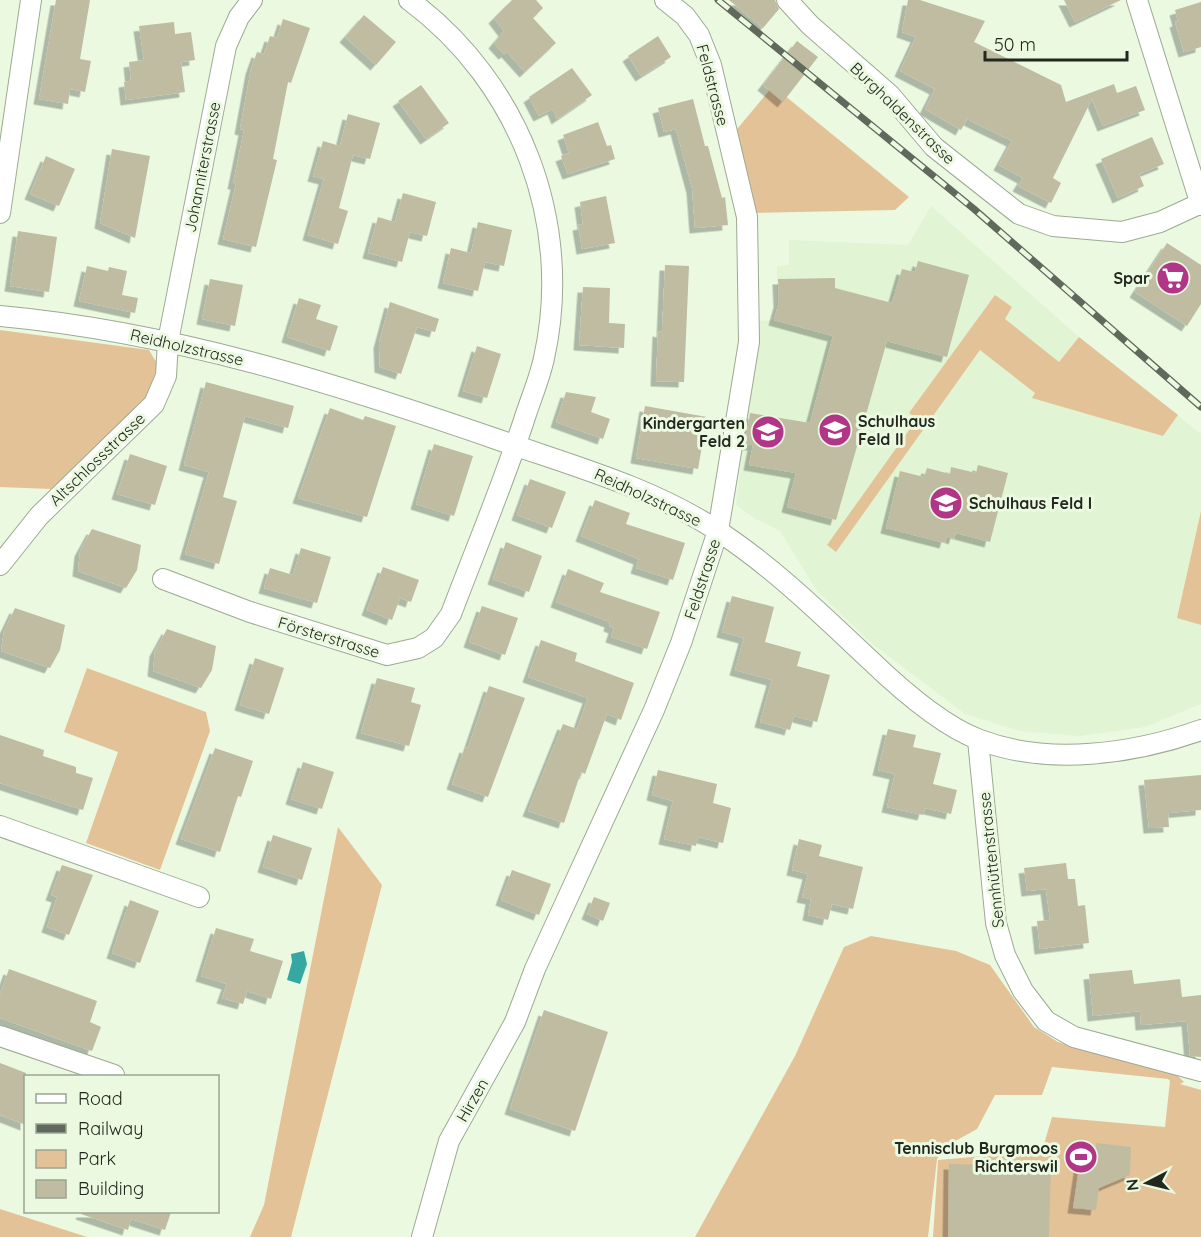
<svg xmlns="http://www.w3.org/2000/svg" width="1201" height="1237" viewBox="0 0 1201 1237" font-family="Quicksand,sans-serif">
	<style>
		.built { fill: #e1f4d4 }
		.green { fill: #e4c297 }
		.water { fill: #36a8a4 }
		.building { fill: #bfbca2; filter: url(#shadow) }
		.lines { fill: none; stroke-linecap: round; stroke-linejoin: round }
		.street-casing { stroke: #9caa93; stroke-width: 22 }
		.street { stroke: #fff; stroke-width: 20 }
		.rail-casing { stroke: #61695c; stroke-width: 7 }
		.rail { stroke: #ebf9e1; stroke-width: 4.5; stroke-dasharray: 14; stroke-linecap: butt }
		.labels { text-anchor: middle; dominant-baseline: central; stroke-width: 6; stroke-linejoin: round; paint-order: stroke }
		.street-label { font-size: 16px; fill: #23281f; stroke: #ebf9e1 }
		.poi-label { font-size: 16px; font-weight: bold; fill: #23281f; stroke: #ebf9e1; text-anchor: end }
	</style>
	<defs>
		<filter id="shadow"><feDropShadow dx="-5.5" dy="5.5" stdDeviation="0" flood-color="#0004"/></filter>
	</defs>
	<rect width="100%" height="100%" fill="#ebf9e1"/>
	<!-- built -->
	<path class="built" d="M931,206L1079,337L1201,434V511L1177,618L1201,625V704L1145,727L1080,736L1020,731L965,714L870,642L817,591L780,531L756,519L736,505L757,321L773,320L777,302V266L789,265V240L908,245Z"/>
	<!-- green -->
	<path class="green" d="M773,86L909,197L895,210L749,213L733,134Z
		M995,295L1012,307L1005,319L1059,362L1079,337L1178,415L1163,436L1032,398L1035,393L980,350L836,552L827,545L917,419L909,413Z
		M0,330L149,350L158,365L144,404L51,489L0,487Z
		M1201,511V625L1177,618Z
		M87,668L206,712L210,731L160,870L86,843L118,752L64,732Z
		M338,827L382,885L291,1237H250L264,1205Z
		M871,936L956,951L990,965L1034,1027L1058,1042L1177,1075L1184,1082L1180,1084L1201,1090V1237H933L938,1160L1042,1151L1052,1117L1165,1127L1170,1081L1168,1079L1052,1067L1042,1095H995L977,1129L950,1144L937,1159L928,1237H695L795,1056L844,947Z
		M0,1209L87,1237H0Z"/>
	<!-- water -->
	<path class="water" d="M304,951L307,964L300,984L287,980L292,962L291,954Z"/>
	<!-- building -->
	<path class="building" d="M56,0H90L80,59L91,61L85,92L70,89L68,104L39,99Z
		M512,0H536L543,8L533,18L556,43L525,72L507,52L504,54L494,43L504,31L494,18Z
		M729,0H775L779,9L763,28Z
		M908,0H920L985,21L974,42L1061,85L1066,102L1114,84L1117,93L1136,86L1145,110L1103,126L1092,99L1053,178L1061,183L1051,203L1018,186L1023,178L999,165L1012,141L967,119L961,130L925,109L935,89L900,71L916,37L902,32Z
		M1064,0H1121L1075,22Z
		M1201,2V47L1184,52L1175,22L1178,21L1175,10Z
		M364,15L396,42L376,65L345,37Z
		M283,19L310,28L291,83L288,82L273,159L277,160L256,247L223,239L236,184H233L244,130L240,129L251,69L257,52L264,54L270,36L277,38Z
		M174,22L175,34L191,32L195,60L181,62L185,92L126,100L124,82L131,81L129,62L144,60L139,26Z
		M658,36L671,57L641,76L628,56Z
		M797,41L818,57L783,102L763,85Z
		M572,68L592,95L557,119L553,109L539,116L529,97Z
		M421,85L449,123L426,139L398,101Z
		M693,99L705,146H708L722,198L725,197L728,225L695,228L692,188L676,129L664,132L658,108Z
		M348,114L380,123L370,159L353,155L339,208L348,211L338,244L308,235L324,179L313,176L323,141L340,146Z
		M598,122L607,146L611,145L615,159L568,174L561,156L569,153L563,135Z
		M1152,137L1164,164L1139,174L1144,186L1118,198L1101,159Z
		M112,149L150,156L135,238L100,223Z
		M46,156L75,169L59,206L30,194Z
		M403,193L436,202L427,236L410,232L402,262L368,253L378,217L395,222Z
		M606,196L615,243L582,249L578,225L583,224L580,202Z
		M478,222L512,230L504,266L485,262L478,291L443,283L451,248L471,253Z
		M18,231L57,237L49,292L10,286Z
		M1167,243L1201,265V304L1187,326L1135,292Z
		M918,261L969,275L947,357L887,341L836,520L787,507L796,473L749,465L753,445L745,444L750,413L810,423L833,336L774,320L779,302L778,279L835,278V288L892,303L902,269L915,272Z
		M665,265L689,266L684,382L656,381L658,331L662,332Z
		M87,266L108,271L109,267L127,271L122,295L138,298L135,313L79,301Z
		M210,279L243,285L235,326L202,319Z
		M583,287L610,288L609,323L625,324L624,348L579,345Z
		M299,298L321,305L316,319L338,326L330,351L287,337Z
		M390,302L439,319L435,332L417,327L401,374L380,367L379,343Z
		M477,346L501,354L487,398L463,391Z
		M206,382L294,406L288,428L245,416L223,497L237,501L219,564L185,554L209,472L184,465Z
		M566,392L596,397L591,412L610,419L603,439L556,422Z
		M645,406L707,417L698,469L636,458Z
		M330,408L363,420L365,416L396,426L367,517L298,498Z
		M434,444L473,456L454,516L416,504Z
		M130,454L167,466L155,505L117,494Z
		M978,465L1008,473L990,542L956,533L954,539L947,536L945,543L886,528L900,471L924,477L927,468L950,474L951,467L976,473Z
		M530,479L566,492L552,528L517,515Z
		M595,500L630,513L626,524L685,543L673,580L636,568L639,559L581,536Z
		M92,529L141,545L137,570L126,588L78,571L80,551Z
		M506,542L542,556L529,592L493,579Z
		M301,548L331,557L317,603L264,588L270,568L293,575Z
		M383,567L419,580L411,602L400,598L392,620L367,610Z
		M568,569L604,583L600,592L660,612L647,649L611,637L614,628L609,626L610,622L556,602Z
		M732,596L774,607L765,642L801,652L797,666L830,675L817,722L794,716L790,730L760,722L772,680L735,670L744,638L722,632Z
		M482,606L518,618L505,655L469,642Z
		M15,608L65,625L60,650L50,668L1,651L4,631Z
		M167,629L216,646L212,670L201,688L153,671L155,651Z
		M541,640L577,653L575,661L634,683L621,720L607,714L585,774L581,772L564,823L528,811L563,724L577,729L588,698L528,677Z
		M255,658L284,668L269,714L240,705Z
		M377,678L415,688L411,702L421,705L409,746L361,733Z
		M489,686L525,698L488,797L452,784L465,747L468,748Z
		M888,729L916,735L913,747L941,753L933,784L957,790L951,814L925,808L923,815L887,807L895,774L878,770Z
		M0,735L44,750L43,756L76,767V773L93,778L83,810L0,783Z
		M215,748L253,761L241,797L238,796L220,852L181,839Z
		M303,762L334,772L322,809L291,799Z
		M658,770L717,784L713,803L731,808L723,843L698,837L696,846L664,839L673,801L652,795Z
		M1201,775V810L1168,813L1169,827L1149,828L1144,780Z
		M273,835L312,848L302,880L263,867Z
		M799,839L822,845L819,856L863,867L853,909L832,904L828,920L808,915L811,899L802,897L808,874L792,870Z
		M1066,863L1068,879H1075L1078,906L1085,905L1089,943L1040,949L1037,921L1050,920L1046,889L1027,891L1024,868Z
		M62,865L93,875L69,935L47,927L57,897L51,895Z
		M512,870L551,884L539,915L501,900Z
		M594,897L610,903L603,921L587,914Z
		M130,900L159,911L140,963L112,953Z
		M216,928L254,939L250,951L283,961L271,999L247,991L243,1004L222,998L227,984L201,976Z
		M9,969L97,1001L90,1022L101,1027L92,1051L0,1018V994Z
		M1132,970L1134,984L1180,979L1182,997L1201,995V1057L1190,1056L1187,1021L1141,1025L1140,1011L1093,1016L1089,974Z
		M544,1010L608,1032L575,1131L510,1109Z
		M0,1063L26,1073V1125L0,1115Z
		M1096,1143L1131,1147L1130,1175L1099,1188L1096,1210L1073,1208L1082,1148L1096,1150Z
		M949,1164L1051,1166L1049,1237H948Z
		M82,1212H171L165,1230L131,1219L128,1230L81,1214Z"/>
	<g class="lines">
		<defs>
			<path id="street" d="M787,0L810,25L890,95L934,147L1019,214L1053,226L1122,232L1160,222L1199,204
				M1137,0L1201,205
				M0,213L31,0
				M0,316C174,332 334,383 499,440C573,466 651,487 718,531C773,567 821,614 869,659C898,687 942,726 980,740C1048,766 1134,754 1201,730
				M0,565L39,516L154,404L166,376L168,341L226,46L239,17L252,0
				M163,579L250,612L387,655L418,648L434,638L451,614C476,548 504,482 526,414C532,396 540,377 544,358C574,223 520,82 409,0
				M978,740L996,923L1005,955L1023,991L1046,1021L1074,1037L1201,1071
				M0,826L199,897
				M0,1036L114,1075
				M422,1237L449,1141L515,1022L535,969L654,710L681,643L718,531L749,342L747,217L711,65L699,35L685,16L665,0"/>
		</defs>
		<!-- street casing -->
		<use href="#street" class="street-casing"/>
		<!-- street -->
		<use href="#street" class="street"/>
		<defs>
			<path id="rail" d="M718,0L974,209L1201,407"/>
		</defs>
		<!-- rail casing -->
		<use href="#rail" class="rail-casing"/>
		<!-- rail -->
		<use href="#rail" class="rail"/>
	</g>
	<!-- icons -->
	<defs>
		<symbol id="supermarket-disc" viewBox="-11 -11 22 22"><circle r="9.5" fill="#b23687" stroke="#ebf9e1"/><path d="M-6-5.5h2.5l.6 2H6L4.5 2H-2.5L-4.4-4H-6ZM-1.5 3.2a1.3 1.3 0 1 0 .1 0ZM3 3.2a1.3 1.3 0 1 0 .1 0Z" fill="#fff"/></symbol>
		<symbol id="school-disc" viewBox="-11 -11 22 22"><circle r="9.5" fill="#b23687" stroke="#ebf9e1"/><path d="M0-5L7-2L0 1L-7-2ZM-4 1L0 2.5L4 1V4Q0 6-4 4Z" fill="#fff"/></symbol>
		<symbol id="stadium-disc" viewBox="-11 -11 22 22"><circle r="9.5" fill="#b23687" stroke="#ebf9e1"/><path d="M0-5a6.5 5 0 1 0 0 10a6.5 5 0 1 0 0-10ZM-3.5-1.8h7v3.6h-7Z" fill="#fff"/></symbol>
	</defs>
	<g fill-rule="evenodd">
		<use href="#supermarket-disc" x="1154" y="259" width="38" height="38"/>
		<use href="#school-disc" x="816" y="411" width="38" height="38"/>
		<use href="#school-disc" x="749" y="413" width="38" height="38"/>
		<use href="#school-disc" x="927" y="484" width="38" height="38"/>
		<use href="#stadium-disc" x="1062" y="1138" width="38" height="38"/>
	</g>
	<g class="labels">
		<!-- street labels -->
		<g class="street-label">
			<text transform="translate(713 85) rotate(75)">Feldstrasse</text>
			<text transform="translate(903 113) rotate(44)">Burghaldenstrasse</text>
			<text transform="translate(202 167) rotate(-79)">Johanniterstrasse</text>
			<text transform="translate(187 347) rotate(13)">Reidholzstrasse</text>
			<text transform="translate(97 459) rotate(-44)">Altschlossstrasse</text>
			<text transform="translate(648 497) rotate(25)">Reidholzstrasse</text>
			<text transform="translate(702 579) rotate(-72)">Feldstrasse</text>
			<text transform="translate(329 637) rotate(17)">Försterstrasse</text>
			<text transform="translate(991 860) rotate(-96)">Sennhüttenstrasse</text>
			<text transform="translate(472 1100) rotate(-60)">Hirzen</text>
		</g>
		<!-- poi labels -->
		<g class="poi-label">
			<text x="1150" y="278">Spar</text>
			<text x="858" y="421" text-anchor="start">Schulhaus<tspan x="858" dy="18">Feld II</tspan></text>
			<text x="745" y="423">Kindergarten<tspan x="745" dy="18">Feld 2</tspan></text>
			<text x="969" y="503" text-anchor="start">Schulhaus Feld I</text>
			<text x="1058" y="1148">Tennisclub Burgmoos<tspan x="1058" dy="18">Richterswil</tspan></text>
		</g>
	</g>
	<!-- legend -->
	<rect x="24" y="1075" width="195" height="138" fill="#ebf9e1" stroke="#9ba593" stroke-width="1.5"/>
	<rect x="36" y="1094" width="30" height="9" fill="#ffffff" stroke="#9ba593" stroke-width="1.5"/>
	<text x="78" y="1105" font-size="18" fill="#23281f">Road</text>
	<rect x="36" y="1124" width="30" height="9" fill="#61695c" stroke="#9ba593" stroke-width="1.5"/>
	<text x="78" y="1135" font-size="18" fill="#23281f">Railway</text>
	<rect x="36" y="1150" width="30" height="18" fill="#e4c297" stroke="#9ba593" stroke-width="1.5"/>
	<text x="78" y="1165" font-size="18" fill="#23281f">Park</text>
	<rect x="36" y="1180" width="30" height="18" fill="#bfbca2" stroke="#9ba593" stroke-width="1.5"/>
	<text x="78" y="1195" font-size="18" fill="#23281f">Building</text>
	<!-- north arrow -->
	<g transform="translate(1147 1183) rotate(263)" stroke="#ebf9e1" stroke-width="4.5" paint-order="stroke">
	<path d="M0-4.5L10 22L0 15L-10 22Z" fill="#23281f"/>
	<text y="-9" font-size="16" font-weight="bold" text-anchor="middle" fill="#23281f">N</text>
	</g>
	<!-- scale -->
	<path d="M985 51v9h142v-9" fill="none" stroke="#23281f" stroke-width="3"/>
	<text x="994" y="51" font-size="18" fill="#23281f" stroke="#ebf9e1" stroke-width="4.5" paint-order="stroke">50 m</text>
</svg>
